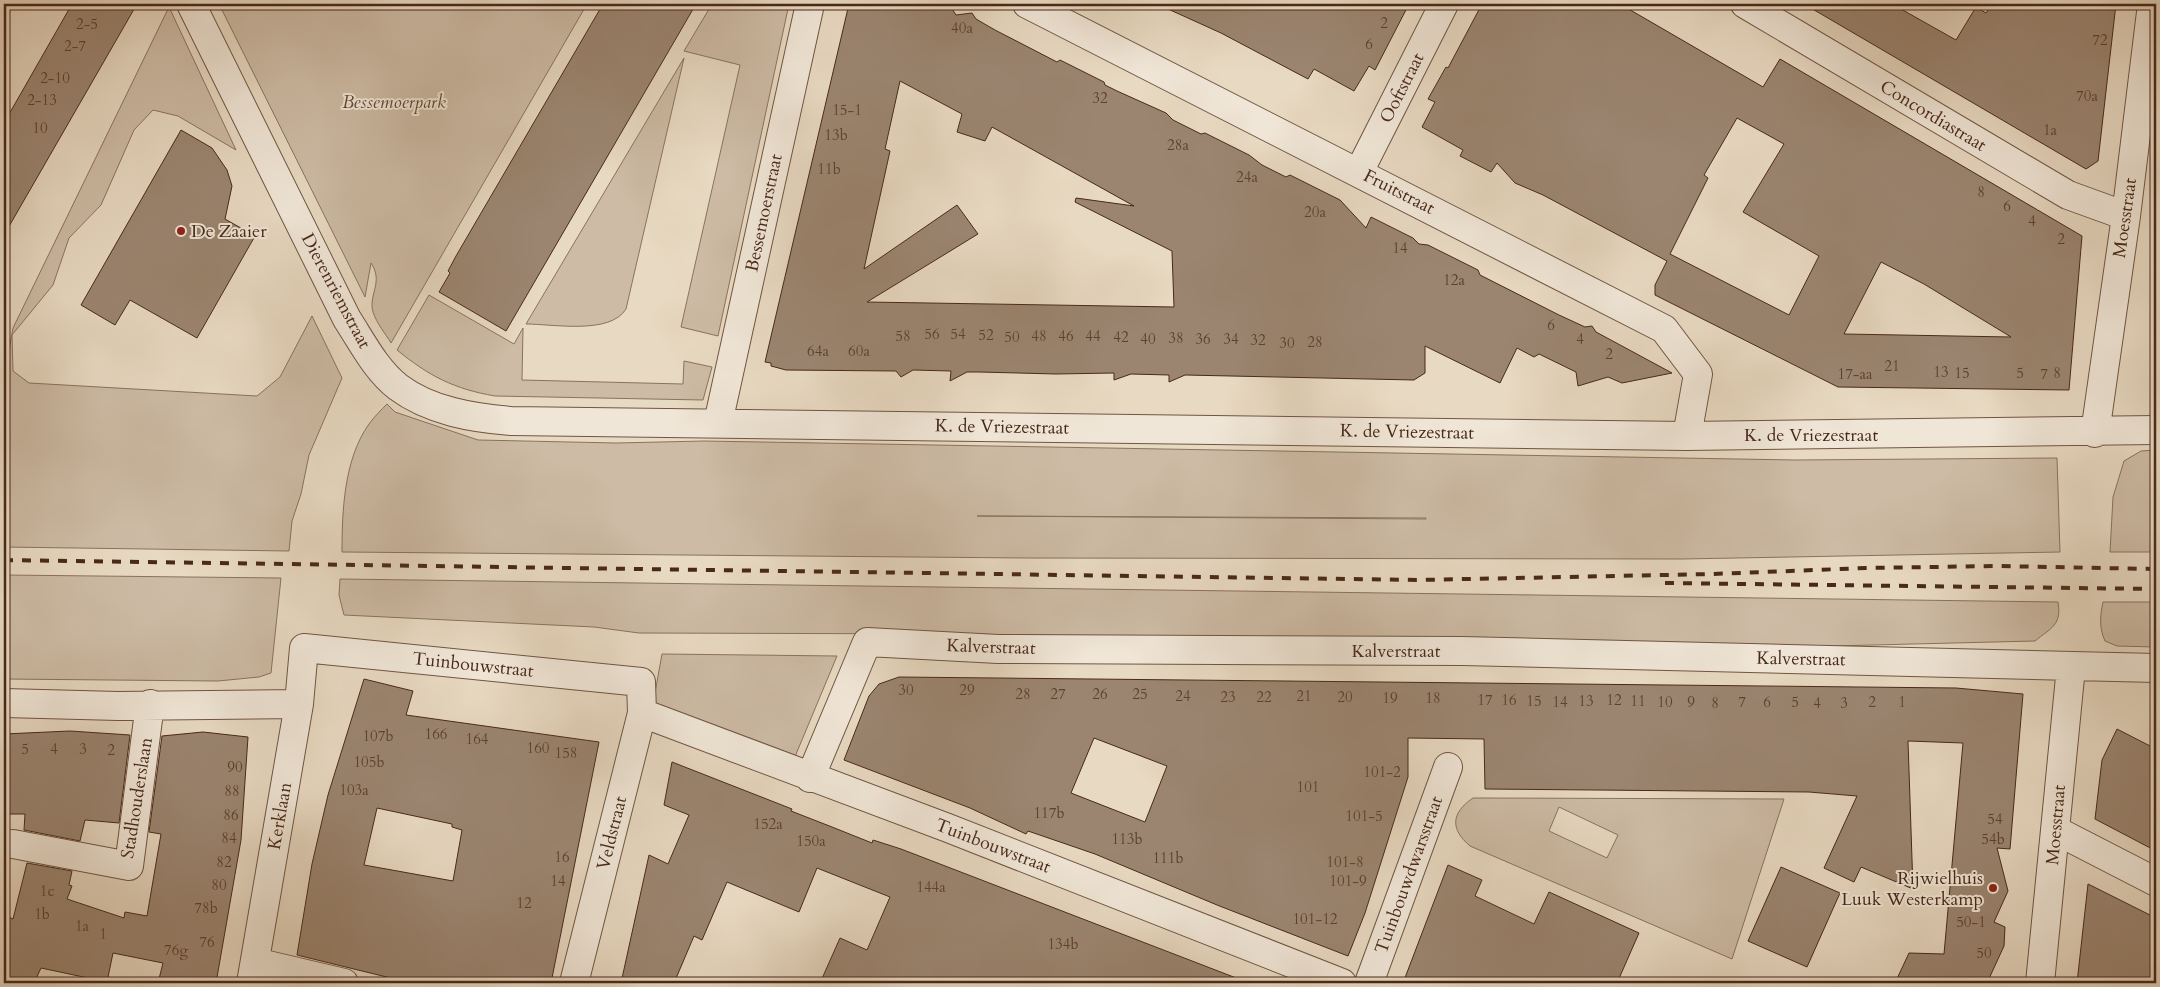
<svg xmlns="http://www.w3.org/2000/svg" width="2160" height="987" viewBox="0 0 2160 987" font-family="Cardo,serif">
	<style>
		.green { fill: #cdbba5; stroke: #8a725f; fill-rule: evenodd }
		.building { fill: #9b8571; stroke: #482919; fill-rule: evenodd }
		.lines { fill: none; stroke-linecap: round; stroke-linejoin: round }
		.minor-casing { stroke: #705543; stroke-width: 30 }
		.minor { stroke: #f0e6d7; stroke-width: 28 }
		.rail { stroke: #482919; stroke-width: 4; stroke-dasharray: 9 9; stroke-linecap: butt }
		.poi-dot { fill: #8f2418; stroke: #f0e6d7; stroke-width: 2 }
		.labels { text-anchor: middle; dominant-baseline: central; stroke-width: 4; stroke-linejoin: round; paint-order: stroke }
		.number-label { font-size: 15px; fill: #5d402f }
		.street-label { font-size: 18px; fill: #482919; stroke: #f0e6d7 }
		.park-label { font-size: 18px; font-style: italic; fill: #634635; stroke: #f0e6d7 }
		.poi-label { font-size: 18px; fill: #482919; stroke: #f0e6d7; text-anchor: start }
	</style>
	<rect width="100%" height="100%" fill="#e8d9c2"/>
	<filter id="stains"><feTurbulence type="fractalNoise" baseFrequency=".004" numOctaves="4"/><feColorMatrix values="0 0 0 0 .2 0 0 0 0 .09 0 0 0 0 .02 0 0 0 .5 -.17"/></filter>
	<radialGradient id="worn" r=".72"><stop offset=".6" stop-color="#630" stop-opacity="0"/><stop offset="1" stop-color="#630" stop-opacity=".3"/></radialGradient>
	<!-- green -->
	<path class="green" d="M219,4H587L391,343C385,333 377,324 373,312C368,295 384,282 371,263L365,297Z
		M712,4H789L718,336L681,327L740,65L684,51Z
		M169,7L236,150L178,116L153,110L134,130L101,205L69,238L53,285L12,335L13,371L29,383L257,396L280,377L312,316L342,378L309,455L301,494L292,521L289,551L4,547V378L13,328Z
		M684,58L626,309C610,335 553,324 526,324Z
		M429,295L514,344L523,328L522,380L683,384L684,361L712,367L703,400L495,396C454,389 429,376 397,350Z
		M387,404L395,412L478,440L616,443L704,441L1795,460L2057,458L2060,552L1682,559L1027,558L342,552C342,511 344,459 369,424C374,417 381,410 387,404ZM977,516L1426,518V519Z
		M2156,450V552H2110L2113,497L2124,461L2141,451Z
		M4,575L281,578L271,673L259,677L218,681L4,679Z
		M340,579L2058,602C2062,625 2051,628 2035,641L1751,648L969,634L639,633L594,627L344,615L339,595Z
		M2103,602H2156V647L2117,646L2105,641C2099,628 2100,616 2103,602Z
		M662,654L837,656L794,759L653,704Z
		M1473,798H1482L1784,799L1732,959L1470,846C1450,829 1451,813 1473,798ZM1559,807L1618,835L1607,858L1549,831Z"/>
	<!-- building -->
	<path class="building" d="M72,4H137L4,235V123Z
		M603,4H696L506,331L439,292L450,273L448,271L456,256Z
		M849,4H949L956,15L972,13L976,19L995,30L1057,62L1060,60L1104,82L1105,85L1117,91L1166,113L1173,120L1201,134L1205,133L1249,155L1262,165L1286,177L1290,175L1340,200L1366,228L1371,217L1413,238L1419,244L1428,245L1478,270L1480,275L1559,315L1585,327L1592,326L1596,332L1672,373L1622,383L1608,377L1578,386L1576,372L1539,354L1534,357L1517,348L1500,383L1425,346V373L1414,380L1185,375L1169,382V375L1131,374L1114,380V373L1056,374L979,372H967L950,381L951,371L913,370L901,377L896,371L786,370L771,366V363L765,362ZM900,81L962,114L957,132L985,141L992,127L1134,206L1076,198L1075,202L1172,251L1174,307L867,302L978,234L957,205L864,269L890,151L885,149Z
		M1157,4H1409L1375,70L1369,66L1354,91L1314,69L1308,79L1221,33Z
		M1482,4H1620L1763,87L1780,59L2082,236L2069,390L1838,387L1655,295V285L1667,261L1543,195L1515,183L1497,163L1491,172L1460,156L1463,150L1422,127L1435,102L1428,99L1446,67L1448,68ZM1737,118L1784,144L1743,212L1819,256L1789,315L1670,254L1708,178L1704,175ZM1881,262L1924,284L2011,337L1844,334Z
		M1804,4H1892L1956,40L1976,7L1986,13L1992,4H2116L2098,161L2086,169Z
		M181,130L212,148L227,170L232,186L225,219L255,236L197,338L130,300L115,325L81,305Z
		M899,677L1956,688L2023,694L2010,849L1997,848L2008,891L1994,922L2005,927L2004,946L1987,983H1895L1909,953L1944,954L1963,743L1908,741L1913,889L1861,867L1854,882L1824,868L1857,796L1809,792L1485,789L1484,739L1408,738V777L1365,913L1348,956L1217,905L1095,854L1028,831L1026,834L970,808L844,760L869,696L879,684ZM1094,738L1167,766L1145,822L1071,793Z
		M364,679L413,691L406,715L599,742L551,983H411L297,955L312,864L328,795ZM377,808L452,824V827L462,830L453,881L364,865Z
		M2117,729L2156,749V851L2095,819L2102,760Z
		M70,731L130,735L119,823L85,820L80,841L24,830L25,814H4V734Z
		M203,732L248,737L241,840L216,983H158L163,963L113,953L107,982L41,968L34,983H4V915L13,919L27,863L72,871L69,885L72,886L67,899L124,918L125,912L147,916L161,834L149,832L162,736Z
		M672,762L792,809L791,811L832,827L872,843L873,840L901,849L1244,981L1243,983H820L840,938L867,950L890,897L817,868L799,912L727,882L702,940L694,936L674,983H621L649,855L668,864L689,815L664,805Z
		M1448,865L1482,880L1475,896L1534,924L1549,892L1639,933L1617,983H1403Z
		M1781,867L1840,893L1807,967L1748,941Z
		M2088,884L2156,918V983H2077Z"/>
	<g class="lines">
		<defs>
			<path id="minor" d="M191,4L347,319C362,342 376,370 398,387C430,411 473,418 511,421L1687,436L2156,430
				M1027,4L1664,329L1698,374L1687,436
				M1745,4L2068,195L2126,216
				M1359,172L1444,4
				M718,423L810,4
				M2095,433L2126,216L2152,4
				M4,703L118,706L299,704
				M642,713L948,828L1342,983
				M810,778L867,642L998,649L1462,651L2156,668
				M2055,830L2156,882
				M13,844L129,866L150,704
				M255,962L344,983
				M251,983L299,704L304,648L641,682L642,713L574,983
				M1369,983L1448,767
				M2040,983L2071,667"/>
		</defs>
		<!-- minor casing -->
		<use href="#minor" class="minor-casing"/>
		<!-- minor -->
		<use href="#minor" class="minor"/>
		<!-- rail -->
		<path class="rail" d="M4,560L1419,580L1712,574L1866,568L1996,566L2156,569
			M1665,583L2156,589"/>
	</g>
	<!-- markers -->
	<g class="poi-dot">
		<circle cx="181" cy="231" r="5"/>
		<circle cx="1993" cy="888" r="5"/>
	</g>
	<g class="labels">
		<!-- number labels -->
		<g class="number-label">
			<text x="1384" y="23">2</text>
			<text x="87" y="24">2-5</text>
			<text x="962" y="28">40a</text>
			<text x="2100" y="40">72</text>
			<text x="1369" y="44">6</text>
			<text x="75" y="46">2-7</text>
			<text x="55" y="78">2-10</text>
			<text x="2087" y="96">70a</text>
			<text x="1100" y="98">32</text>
			<text x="42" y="100">2-13</text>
			<text x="847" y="110">15-1</text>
			<text x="40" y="128">10</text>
			<text x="2050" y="130">1a</text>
			<text x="836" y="135">13b</text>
			<text x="1178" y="145">28a</text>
			<text x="829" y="169">11b</text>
			<text x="1247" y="177">24a</text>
			<text x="1981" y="192">8</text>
			<text x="2007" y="206">6</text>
			<text x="1315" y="212">20a</text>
			<text x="2032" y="221">4</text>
			<text x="2061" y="239">2</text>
			<text x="1400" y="248">14</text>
			<text x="1454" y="280">12a</text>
			<text x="1551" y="325">6</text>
			<text x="932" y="334">56</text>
			<text x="958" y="334">54</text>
			<text x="986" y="335">52</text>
			<text x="903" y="336">58</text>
			<text x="1039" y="336">48</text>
			<text x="1066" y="336">46</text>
			<text x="1093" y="336">44</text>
			<text x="1012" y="337">50</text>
			<text x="1121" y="337">42</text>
			<text x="1176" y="338">38</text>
			<text x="1148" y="339">40</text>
			<text x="1203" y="339">36</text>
			<text x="1231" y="339">34</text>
			<text x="1580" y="339">4</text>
			<text x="1258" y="340">32</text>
			<text x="1315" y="342">28</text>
			<text x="1287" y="343">30</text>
			<text x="818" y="351">64a</text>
			<text x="859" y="351">60a</text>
			<text x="1609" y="354">2</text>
			<text x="1892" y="366">21</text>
			<text x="1941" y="372">13</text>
			<text x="1962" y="373">15</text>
			<text x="2020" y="373">5</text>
			<text x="2057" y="373">8</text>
			<text x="1855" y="374">17-aa</text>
			<text x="2044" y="374">7</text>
			<text x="906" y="690">30</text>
			<text x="967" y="690">29</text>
			<text x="1023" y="694">28</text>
			<text x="1058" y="694">27</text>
			<text x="1100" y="694">26</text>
			<text x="1140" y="694">25</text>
			<text x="1183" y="696">24</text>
			<text x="1304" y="696">21</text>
			<text x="1228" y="697">23</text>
			<text x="1264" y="697">22</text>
			<text x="1345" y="697">20</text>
			<text x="1390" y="698">19</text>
			<text x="1433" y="698">18</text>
			<text x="1485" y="700">17</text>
			<text x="1509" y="700">16</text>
			<text x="1614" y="700">12</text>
			<text x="1534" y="701">15</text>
			<text x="1586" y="701">13</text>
			<text x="1638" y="701">11</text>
			<text x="1560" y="702">14</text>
			<text x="1665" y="702">10</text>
			<text x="1691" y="702">9</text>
			<text x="1742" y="702">7</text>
			<text x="1767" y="702">6</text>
			<text x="1795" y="702">5</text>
			<text x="1872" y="702">2</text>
			<text x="1902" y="702">1</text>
			<text x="1715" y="703">8</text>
			<text x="1817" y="703">4</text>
			<text x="1844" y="703">3</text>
			<text x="436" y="734">166</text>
			<text x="378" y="736">107b</text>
			<text x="477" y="739">164</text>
			<text x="538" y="748">160</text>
			<text x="25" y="749">5</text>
			<text x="54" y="749">4</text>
			<text x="83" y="749">3</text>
			<text x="111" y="750">2</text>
			<text x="566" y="753">158</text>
			<text x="369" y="762">105b</text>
			<text x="235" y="767">90</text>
			<text x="1382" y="772">101-2</text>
			<text x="1308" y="787">101</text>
			<text x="354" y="790">103a</text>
			<text x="232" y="791">88</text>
			<text x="1049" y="813">117b</text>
			<text x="231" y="815">86</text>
			<text x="1364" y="816">101-5</text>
			<text x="1995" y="819">54</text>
			<text x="768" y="824">152a</text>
			<text x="229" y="838">84</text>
			<text x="1127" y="839">113b</text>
			<text x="1993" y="839">54b</text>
			<text x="811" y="841">150a</text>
			<text x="562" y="857">16</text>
			<text x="1168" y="858">111b</text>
			<text x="224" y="862">82</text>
			<text x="1345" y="862">101-8</text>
			<text x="558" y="881">14</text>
			<text x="1348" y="881">101-9</text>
			<text x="219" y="885">80</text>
			<text x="931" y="887">144a</text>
			<text x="47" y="891">1c</text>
			<text x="524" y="903">12</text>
			<text x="206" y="908">78b</text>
			<text x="42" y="914">1b</text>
			<text x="1315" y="919">101-12</text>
			<text x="1971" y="922">50-1</text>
			<text x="82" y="926">1a</text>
			<text x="103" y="934">1</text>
			<text x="207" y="942">76</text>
			<text x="1063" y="944">134b</text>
			<text x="176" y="950">76g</text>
			<text x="1984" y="953">50</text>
		</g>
		<!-- street labels -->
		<g class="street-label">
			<text transform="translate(1402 88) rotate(-63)">Ooftstraat</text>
			<text transform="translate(1933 116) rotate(31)">Concordiastraat</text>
			<text transform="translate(1399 192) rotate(27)">Fruitstraat</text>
			<text transform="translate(764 213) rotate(-78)">Bessemoerstraat</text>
			<text transform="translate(2125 218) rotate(-82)">Moesstraat</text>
			<text transform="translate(336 291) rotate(62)">Dierenriemstraat</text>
			<text transform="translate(1002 427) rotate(1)">K. de Vriezestraat</text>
			<text transform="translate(1407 432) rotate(1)">K. de Vriezestraat</text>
			<text x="1811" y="435">K. de Vriezestraat</text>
			<text transform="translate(991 647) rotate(2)">Kalverstraat</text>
			<text x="1396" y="651">Kalverstraat</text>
			<text transform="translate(1801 659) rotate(1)">Kalverstraat</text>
			<text transform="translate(473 665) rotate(6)">Tuinbouwstraat</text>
			<text transform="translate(137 798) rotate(-81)">Stadhouderslaan</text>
			<text transform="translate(280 816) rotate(-80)">Kerklaan</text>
			<text transform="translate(2056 825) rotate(-85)">Moesstraat</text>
			<text transform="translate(612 833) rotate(-76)">Veldstraat</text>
			<text transform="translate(993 846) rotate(21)">Tuinbouwstraat</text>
			<text transform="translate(1409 875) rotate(-70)">Tuinbouwdwarsstraat</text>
		</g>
		<!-- park labels -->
		<g class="park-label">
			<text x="394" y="102">Bessemoerpark</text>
		</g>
		<!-- poi labels -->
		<g class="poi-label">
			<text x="191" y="231">De Zaaier</text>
			<text x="1983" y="878" text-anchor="end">Rijwielhuis<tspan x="1983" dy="21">Luuk Westerkamp</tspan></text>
		</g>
	</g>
	<!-- margin -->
	<rect width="2160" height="987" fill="none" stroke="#e8d9c2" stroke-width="20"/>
	<rect x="5" y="5" width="2150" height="977" fill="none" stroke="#482919" stroke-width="2.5"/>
	<rect x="10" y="10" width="2140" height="967" fill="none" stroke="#482919"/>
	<rect width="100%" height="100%" filter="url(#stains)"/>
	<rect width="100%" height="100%" fill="url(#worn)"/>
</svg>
